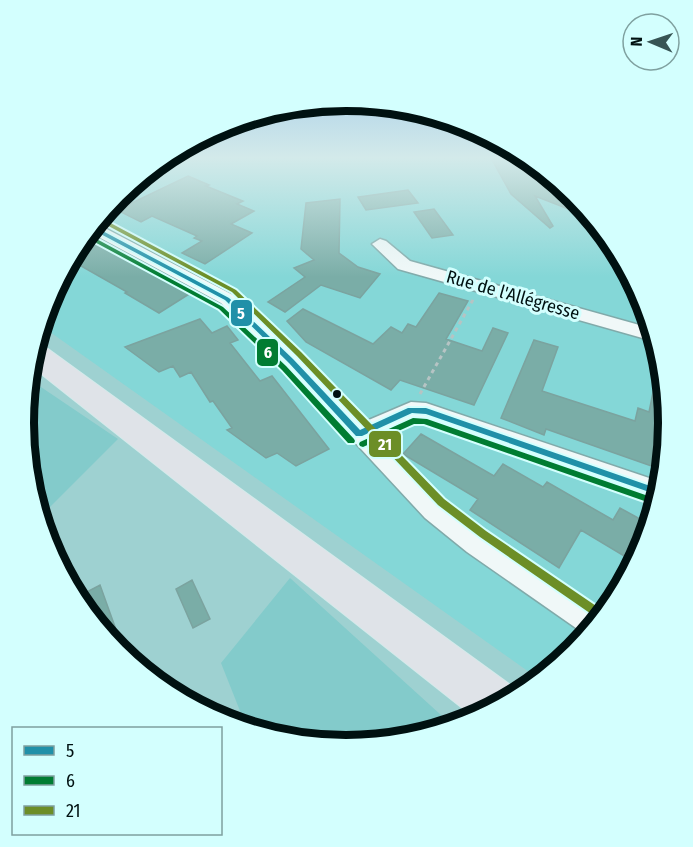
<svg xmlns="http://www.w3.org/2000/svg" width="693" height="847" viewBox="0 0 693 847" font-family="'Fira Sans Condensed',sans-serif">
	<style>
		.built { fill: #84d7d7 }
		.green { fill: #83cbcb }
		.building { fill: #7aada7; stroke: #7ba39f; stroke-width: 1.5 }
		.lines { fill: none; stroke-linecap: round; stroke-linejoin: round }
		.street-casing { stroke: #81aaaa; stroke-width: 3 }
		.primary-casing { stroke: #d3eaea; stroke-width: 2 }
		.path { stroke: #b6c4c4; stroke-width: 3; stroke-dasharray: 4 4; stroke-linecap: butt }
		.street { fill: #f0f8f8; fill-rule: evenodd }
		.primary { fill: #dfe3e8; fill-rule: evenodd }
		.bus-1-casing { stroke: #d3fffe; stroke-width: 4 }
		.bus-2-casing { stroke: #d3fffe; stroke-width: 4 }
		.bus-3-casing { stroke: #d3fffe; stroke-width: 4 }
		.bus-1 { fill: #2090a8; fill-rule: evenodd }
		.bus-2 { fill: #007c32; fill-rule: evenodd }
		.bus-3 { fill: #6c8e27; fill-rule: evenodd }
		.bus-dot { fill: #011; stroke: #d3fffe; stroke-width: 2 }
		.labels { text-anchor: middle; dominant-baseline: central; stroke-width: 6; stroke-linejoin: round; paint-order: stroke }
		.far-street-label { font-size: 18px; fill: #011; stroke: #d3fffe }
		.rim { fill: none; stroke: #011; stroke-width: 8 }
		.line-badge { stroke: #d3fffe; stroke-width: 2 }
		.badge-label { font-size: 16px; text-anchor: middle; font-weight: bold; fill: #fff }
	</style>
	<rect width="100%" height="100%" fill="#9ed1d1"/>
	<!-- built -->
	<path class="built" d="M174,158H519L575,196L645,300L669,424L644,547L574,652L536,677L43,327L49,300L119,195Z"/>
	<!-- green -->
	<path class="green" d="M32,381L118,439L49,508L39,498L24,423Z
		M290,578L452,725L346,746L246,726L221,663Z"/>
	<!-- building -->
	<path class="building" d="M491,158H519L575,196L589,217L535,196L553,226L550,228L511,194Z
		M188,176L209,185L206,186L243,201L237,204L254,211L231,224L252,233L205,264L182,253L202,241L194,238L197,236L152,216L141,222L117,210Z
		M408,190L418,203L366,210L358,197Z
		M340,199L339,253L358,267L380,274L360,298L321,285L285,312L268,302L305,277L294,268L314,260L301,249L306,203Z
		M434,209L453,235L432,238L414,212Z
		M100,240L194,291L159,313L125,293L127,292L74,262L83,249Z
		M439,293L468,301L446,339L482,351L493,328L508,333L474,405L400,380L391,390L306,342L287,321L303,309L373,344L391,327L402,333L408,324L416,327Z
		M200,319L212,333L227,326L238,340L230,343L260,381L272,376L329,449L296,466L277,453L266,458L227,430L232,428L213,401L210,402L191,372L180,377L173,366L159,372L125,347Z
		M534,340L558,347L542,391L635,421L638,408L649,412L658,368L669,424L660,469L546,429L544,435L501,418Z
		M421,434L494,476L503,464L543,487L547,482L613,520L620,508L649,524L646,536L634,562L581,530L559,568L470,510L478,499L403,454Z
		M192,580L210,619L193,628L176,589Z
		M100,585L123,649L118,651L81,595Z"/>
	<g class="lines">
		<defs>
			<path id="street" d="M99,225L233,295L364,422L411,402L426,403L658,481L654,501L425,419L413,418L377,436L443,502L487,534L602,611L586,635L467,552L425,518L284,366L221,303L93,234Z
				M380,239L386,241L410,261L650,328L653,341L398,269L372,244Z"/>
			<path id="primary" d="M39,346L48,349L513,687L515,691L475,718L35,369Z"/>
		</defs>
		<!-- street casing -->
		<use href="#street" class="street-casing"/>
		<!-- primary casing -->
		<use href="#primary" class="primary-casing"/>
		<!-- path -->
		<path class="path" d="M420,394L474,298"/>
		<!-- street -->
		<use href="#street" class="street"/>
		<!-- primary -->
		<use href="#primary" class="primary"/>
		<defs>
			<path id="bus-1" d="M97,228L229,298L293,359L360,430L408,408H426L656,488L655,494L426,414L412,413L362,436H356L289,363L225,300L95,231Z"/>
			<path id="bus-2" d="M91,236L223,307L286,366L354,439L355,441L354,443H348L282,370L219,309L89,239Z
				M413,418L427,419L654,498L653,504L424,424H414L363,447L360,446L359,444L360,442Z"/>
			<path id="bus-3" d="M103,219L236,290L301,352L444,499L486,531L602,610L597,618L480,537L438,505L297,356L232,292L101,222Z"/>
		</defs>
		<!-- bus-1 casing -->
		<use href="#bus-1" class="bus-1-casing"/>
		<!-- bus-2 casing -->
		<use href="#bus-2" class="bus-2-casing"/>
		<!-- bus-3 casing -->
		<use href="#bus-3" class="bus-3-casing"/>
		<!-- bus-1 -->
		<use href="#bus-1" class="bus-1"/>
		<!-- bus-2 -->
		<use href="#bus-2" class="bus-2"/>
		<!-- bus-3 -->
		<use href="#bus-3" class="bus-3"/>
	</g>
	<!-- sky -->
	<linearGradient id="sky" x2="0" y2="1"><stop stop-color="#84b8e8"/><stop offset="0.57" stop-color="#d3eaea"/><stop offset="1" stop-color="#d3eaea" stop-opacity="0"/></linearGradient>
	<rect width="693" height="277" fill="url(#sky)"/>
	<!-- markers -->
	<circle class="bus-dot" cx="337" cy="394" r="5"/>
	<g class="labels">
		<!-- far-street labels -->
		<g class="far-street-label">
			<text transform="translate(513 295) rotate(16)">Rue de l'Allégresse</text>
		</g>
	</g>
	<!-- crop -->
	<path d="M0 0H693V847H0ZM34 423a312 312 0 1 1 624 0a312 312 0 1 1-624 0Z" fill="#d3fffe" fill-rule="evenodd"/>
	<path class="rim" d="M34 423a312 312 0 1 1 624 0a312 312 0 1 1-624 0Z"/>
	<g class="line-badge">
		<rect x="230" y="299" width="23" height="28" rx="6" fill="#2090a8"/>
		<rect x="256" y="338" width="23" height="29" rx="6" fill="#007c32"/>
		<rect x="368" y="430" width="34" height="28" rx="6" fill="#6c8e27"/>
	</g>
	<g class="badge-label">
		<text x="241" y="319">5</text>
		<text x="268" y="358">6</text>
		<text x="385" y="450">21</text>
	</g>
	<!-- legend -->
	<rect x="12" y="727" width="210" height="108" fill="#d3fffe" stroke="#7fa09f" stroke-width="1.5"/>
	<rect x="24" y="746" width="30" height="9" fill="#2090a8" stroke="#7fa09f" stroke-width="1.5"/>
	<text x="66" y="757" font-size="18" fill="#001111">5</text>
	<rect x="24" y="776" width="30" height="9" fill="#007c32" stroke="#7fa09f" stroke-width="1.5"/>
	<text x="66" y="787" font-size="18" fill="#001111">6</text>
	<rect x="24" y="806" width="30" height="9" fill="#6c8e27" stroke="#7fa09f" stroke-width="1.5"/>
	<text x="66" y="817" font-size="18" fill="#001111">21</text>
	<!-- north arrow -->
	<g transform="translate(651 42) rotate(272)"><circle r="28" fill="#d3fffe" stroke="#7fa09f" stroke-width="1.5"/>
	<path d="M0-4.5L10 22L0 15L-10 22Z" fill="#375454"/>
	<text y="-9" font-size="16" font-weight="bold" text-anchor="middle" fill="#001111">N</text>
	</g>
</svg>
